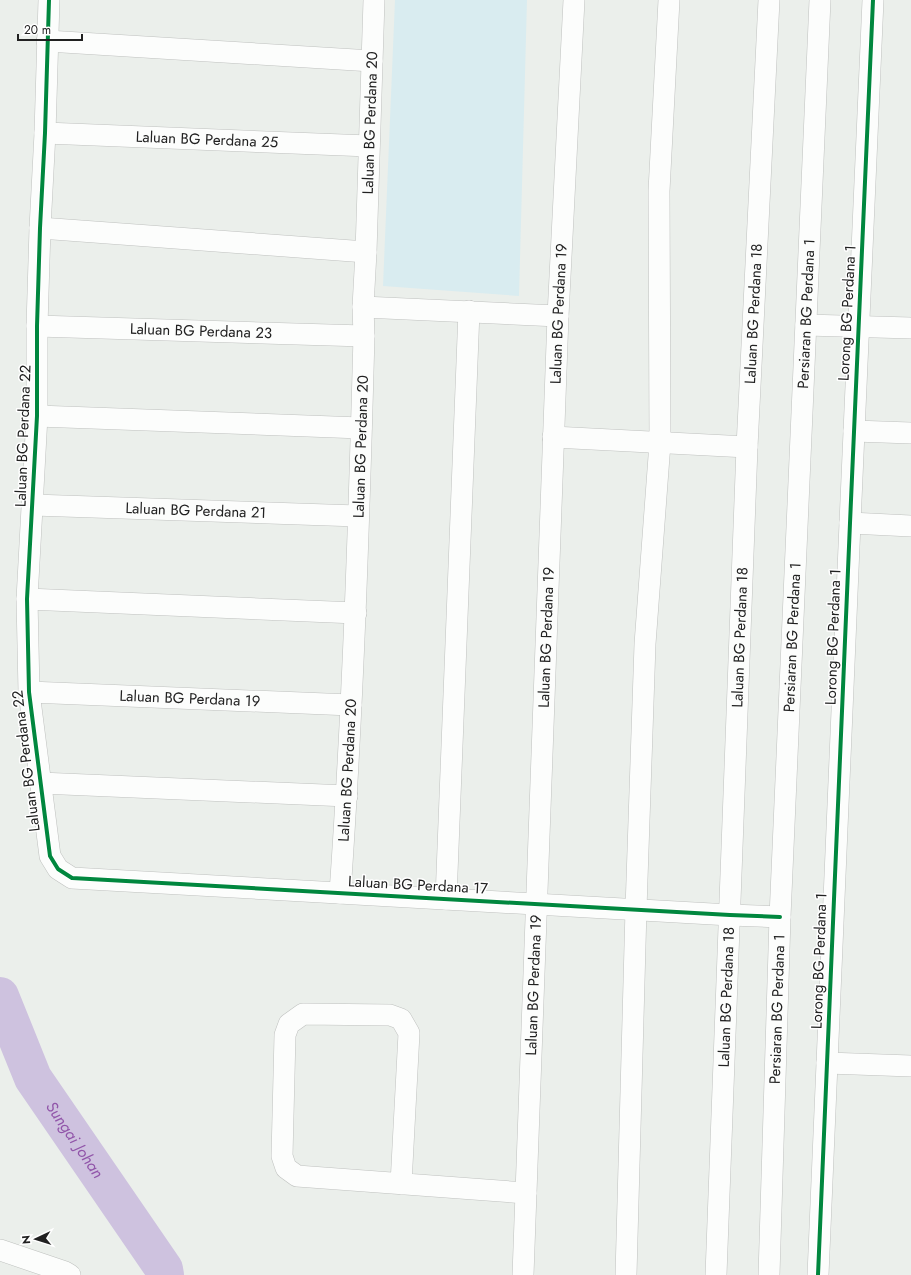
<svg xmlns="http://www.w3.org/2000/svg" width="911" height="1275" viewBox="0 0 911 1275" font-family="Jost,sans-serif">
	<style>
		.park { fill: #d9ecf0 }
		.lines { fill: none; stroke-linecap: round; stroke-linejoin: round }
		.river { stroke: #cec2df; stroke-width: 38 }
		.minor-casing { stroke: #bfc1bf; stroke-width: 22 }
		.minor { stroke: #fcfdfc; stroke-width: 21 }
		.cycleway-casing { stroke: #fff; stroke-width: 6 }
		.cycleway { stroke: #00873e; stroke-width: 4 }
		.labels { text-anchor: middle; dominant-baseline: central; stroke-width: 3; stroke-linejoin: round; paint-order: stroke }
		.street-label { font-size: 15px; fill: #212121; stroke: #fff }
		.water-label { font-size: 16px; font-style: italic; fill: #9155a9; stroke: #fff }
	</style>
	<rect width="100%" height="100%" fill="#ebefeb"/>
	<!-- park -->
	<path class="park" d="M395,0H527L519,296L383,286Z"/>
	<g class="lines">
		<!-- river -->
		<path class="river" id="s1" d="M0,996L33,1078L164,1269L165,1275"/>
		<defs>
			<g id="minor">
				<path d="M49,0L45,133L40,228L37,326V416L27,599L29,692L50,856L58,869L72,878L730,915L780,917"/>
				<path d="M47,41L372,61"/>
				<path id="s2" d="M45,133L369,146"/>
				<path d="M40,228L366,252"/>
				<path d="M363,307L558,316"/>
				<path d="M806,325L911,328"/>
				<path id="s3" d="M37,326L364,336"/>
				<path d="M37,416L361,428"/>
				<path d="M854,431L911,433"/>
				<path d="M553,437L747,447"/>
				<path id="s4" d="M33,505L358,516"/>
				<path d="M850,523L911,526"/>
				<path d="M27,599L356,613"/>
				<path id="s5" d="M29,692L351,705"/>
				<path d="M40,783L347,796"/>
				<path id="s6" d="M340,893C353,708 359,522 364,336L363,307L366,252L374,0"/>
				<path d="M446,899L469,311"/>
				<path d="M827,1063L911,1066"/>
				<path d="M401,1184L409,1033L401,1019L390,1015L303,1014L289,1024L285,1035L282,1156L286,1168L297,1176L526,1193"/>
				<path d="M0,1250L65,1272L70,1275"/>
				<path id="s7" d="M523,1275L558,316L574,0"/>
				<path d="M626,1275L636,909L645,644L660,443L659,191L669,0"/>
				<path id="s8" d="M716,1275L747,447L769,0"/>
				<path id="s9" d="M769,1275L780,917L820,0"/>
				<path d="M818,1275L850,523L873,0"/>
			</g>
		</defs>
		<!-- minor casing -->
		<use href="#minor" class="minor-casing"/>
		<!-- minor -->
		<use href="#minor" class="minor"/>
		<defs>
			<path id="cycleway" d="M49,0L45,133L40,228L37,326V416L27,599L29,692L50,856L58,869L72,878L730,915L780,917
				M818,1275L850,523L873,0"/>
		</defs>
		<!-- cycleway casing -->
		<use href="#cycleway" class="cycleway-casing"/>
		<!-- cycleway -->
		<use href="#cycleway" class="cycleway"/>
	</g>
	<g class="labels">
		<!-- street labels -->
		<g class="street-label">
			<text stroke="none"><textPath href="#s6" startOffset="771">Laluan BG Perdana 20</textPath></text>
			<text stroke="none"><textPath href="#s2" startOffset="162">Laluan BG Perdana 25</textPath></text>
			<text transform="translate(847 313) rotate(-87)">Lorong BG Perdana 1</text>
			<text stroke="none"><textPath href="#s7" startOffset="962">Laluan BG Perdana 19</textPath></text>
			<text stroke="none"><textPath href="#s8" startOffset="962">Laluan BG Perdana 18</textPath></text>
			<text stroke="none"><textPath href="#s9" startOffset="962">Persiaran BG Perdana 1</textPath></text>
			<text stroke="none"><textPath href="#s3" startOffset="164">Laluan BG Perdana 23</textPath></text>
			<text transform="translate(23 436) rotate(-88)">Laluan BG Perdana 22</text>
			<text stroke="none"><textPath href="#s6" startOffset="447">Laluan BG Perdana 20</textPath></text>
			<text stroke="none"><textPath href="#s4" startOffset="163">Laluan BG Perdana 21</textPath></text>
			<text stroke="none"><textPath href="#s7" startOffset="638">Laluan BG Perdana 19</textPath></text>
			<text stroke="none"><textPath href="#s8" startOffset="638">Laluan BG Perdana 18</textPath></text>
			<text stroke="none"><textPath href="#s9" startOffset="638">Persiaran BG Perdana 1</textPath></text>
			<text transform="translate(833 637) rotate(-88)">Lorong BG Perdana 1</text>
			<text stroke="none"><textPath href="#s5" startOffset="161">Laluan BG Perdana 19</textPath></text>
			<text transform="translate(26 761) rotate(-97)">Laluan BG Perdana 22</text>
			<text stroke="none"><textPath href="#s6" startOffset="123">Laluan BG Perdana 20</textPath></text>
			<text transform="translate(418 885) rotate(3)">Laluan BG Perdana 17</text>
			<text transform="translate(819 961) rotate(-88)">Lorong BG Perdana 1</text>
			<text stroke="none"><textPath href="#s7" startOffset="290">Laluan BG Perdana 19</textPath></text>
			<text stroke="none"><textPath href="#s8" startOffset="278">Laluan BG Perdana 18</textPath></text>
			<text stroke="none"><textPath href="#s9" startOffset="266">Persiaran BG Perdana 1</textPath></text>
		</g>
		<!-- water labels -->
		<g class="water-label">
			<text stroke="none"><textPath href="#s1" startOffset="163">Sungai Johan</textPath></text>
		</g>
	</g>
	<!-- north arrow -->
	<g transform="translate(36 1239) rotate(266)" stroke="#ffffff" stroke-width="3" paint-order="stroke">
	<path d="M0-3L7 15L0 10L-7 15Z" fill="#212121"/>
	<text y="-6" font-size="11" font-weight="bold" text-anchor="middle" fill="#212121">N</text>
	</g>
	<!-- scale -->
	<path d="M18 34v6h64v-6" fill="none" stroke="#212121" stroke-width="2"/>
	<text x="24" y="34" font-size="12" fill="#212121" stroke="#ffffff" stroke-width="3" paint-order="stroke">20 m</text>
</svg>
